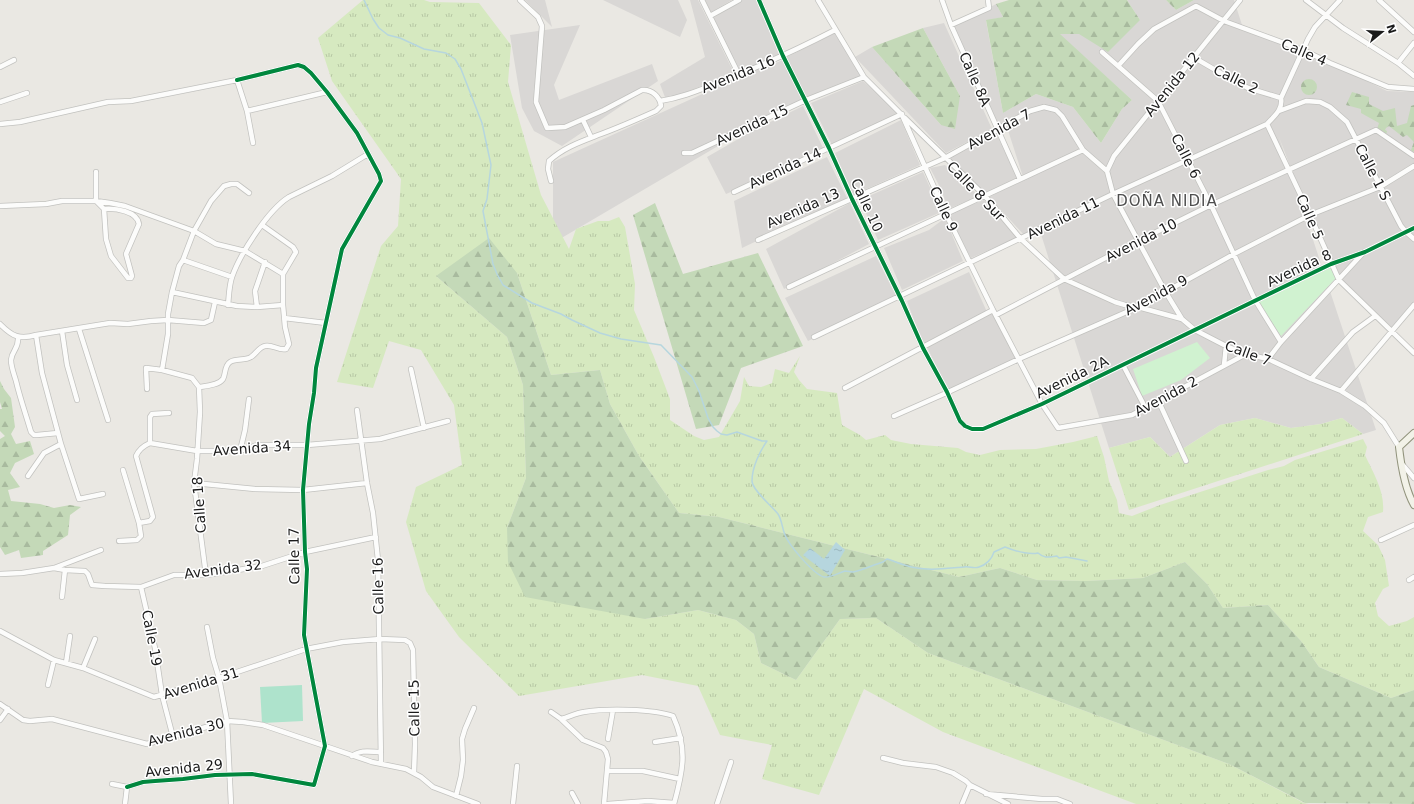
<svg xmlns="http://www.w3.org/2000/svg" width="1414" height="804" viewBox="0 0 1414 804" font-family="'DejaVu Sans',sans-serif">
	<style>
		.residential { fill: #d9d7d5 }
		.grass { fill: url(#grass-tufts) }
		.forest { fill: url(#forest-firs) }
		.park { fill: #d0f2d0 }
		.pitch { fill: #aee3cc }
		.water { fill: url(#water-ripples) }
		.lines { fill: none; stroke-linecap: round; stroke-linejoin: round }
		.stream { stroke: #b6d6de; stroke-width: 1.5 }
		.street-casing { stroke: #c2c2bf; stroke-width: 6 }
		.secondary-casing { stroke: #91937c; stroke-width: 8 }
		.street { stroke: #fcfcfb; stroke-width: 4.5 }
		.secondary { stroke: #f2f2e8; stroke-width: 6 }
		.cycleway-casing { stroke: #fff; stroke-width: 6 }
		.cycleway { stroke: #00873e; stroke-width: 4 }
		.labels { text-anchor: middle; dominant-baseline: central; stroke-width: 3; stroke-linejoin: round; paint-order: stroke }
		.street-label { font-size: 14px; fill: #1b1b1b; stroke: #fff }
		.neighbourhood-label { font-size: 15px; letter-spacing: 1px; fill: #4e4e4e; stroke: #fff }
	</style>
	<defs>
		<pattern id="grass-tufts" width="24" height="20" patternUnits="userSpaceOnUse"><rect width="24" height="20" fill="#d6e9c0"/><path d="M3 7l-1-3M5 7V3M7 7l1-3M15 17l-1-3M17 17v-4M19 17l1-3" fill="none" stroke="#b7c7a4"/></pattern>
		<pattern id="forest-firs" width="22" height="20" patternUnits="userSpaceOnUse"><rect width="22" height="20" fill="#c4d9b8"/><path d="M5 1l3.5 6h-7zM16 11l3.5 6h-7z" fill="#a8ba9e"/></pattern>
		<pattern id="water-ripples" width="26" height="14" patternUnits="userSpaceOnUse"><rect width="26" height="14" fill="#b6d6de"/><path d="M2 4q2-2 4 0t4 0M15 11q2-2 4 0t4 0" fill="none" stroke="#9cb7be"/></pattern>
	</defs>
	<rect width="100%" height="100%" fill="#eae8e3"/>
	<!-- residential -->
	<path class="residential" d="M525,0H545L552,27Z
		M603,0H678L687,20L680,37Z
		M690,0H698L734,73L666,100L660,84L705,57Z
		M704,0H732L711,12Z
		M741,0H758L780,57L740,73L713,18Z
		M1127,0H1166L1176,10L1194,0H1234L1242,25L1330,63L1387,91L1414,92V304L1392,331L1338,278L1290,166L1279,137L1376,430L1363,434L1342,418L1321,424L1291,428L1255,418L1220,425L1170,457L1150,437L1109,448L1039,228L1024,235L989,197L1024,180L1006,124L998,127L954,26L996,4L1003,17L986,21L1003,113L1036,94L1073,107L1101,143L1122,109L1132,100L1059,34H1079L1140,20Z
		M944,23L992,129L946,153L855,57L872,47L941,125L960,96L923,28Z
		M580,25L554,85L559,100L652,64L658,81L562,146L534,131L522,108L510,35Z
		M835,33L861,76L807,97L785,58Z
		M783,60L803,100L764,119L553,243V162L733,80Z
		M863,81L898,112L888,119L832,145L811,103Z
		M803,106L824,150L785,169L726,194L707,157L754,130Z
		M901,120L920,165L853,195L835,153Z
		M995,131L1017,178L985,193L948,158Z
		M827,157L847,198L742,248L734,201Z
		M945,165L955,175L960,178L979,196L948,209L941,189L930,168Z
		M923,172L941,212L878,240L860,200Z
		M984,200L1018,237L971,258L948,214Z
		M850,203L869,244L784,289L766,249Z
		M945,218L963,261L902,290L884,248L929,230Z
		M876,256L896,296L877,308L808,341L785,298Z
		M969,272L987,312L923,345L907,301Z
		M993,311L1017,358L948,391L927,347Z"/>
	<!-- grass -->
	<path class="grass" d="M363,0H424L430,2L479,3L511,45L508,82L541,195L569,249L576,229L598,221H609L619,217L625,227L635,284L634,310L654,357L670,399V420L694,436L704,440L719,437L740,401L744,377L749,386L761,387L772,383L775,369L789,373L800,356L794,372L799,380L807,389L837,393L842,425L860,435L866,440L885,435L891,440L911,444L958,448L966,452L980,455L1000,450L1036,449L1073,442L1097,436L1104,457L1109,481L1117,500L1119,513L1132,516L1160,505L1268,470L1284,466L1295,460L1363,439L1367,447L1365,455C1373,473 1385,491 1383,512L1368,517L1363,531L1378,545L1385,560L1389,586L1383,589L1375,603L1378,616L1389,626L1407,621L1414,617V690L1391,698L1319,667L1301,641L1268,605L1223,608L1207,584L1185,562L1143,578L1086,581L1037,580L1000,568L959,577L719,517L679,513L639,456L610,404L600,370L551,375L517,273L436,276L507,337L523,385L526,478L507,528L645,619L698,610L736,620L754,634L761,663L796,680L840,619L876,618L928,653L1229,764L1304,803L1309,804H1136L943,732L864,689L819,795L762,779L772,745L720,735L698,686L642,675L519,696L459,637L426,591L406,522L416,487L462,465L454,405L421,350L389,341L373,388L337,382L381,246L398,226L401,179L332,81L318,38Z
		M1255,418L1291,428L1321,424L1342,418L1363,434L1129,510L1109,448L1150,437L1170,457L1220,425Z"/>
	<!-- forest -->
	<path class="forest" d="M1009,0H1127L1140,20L1108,52L1079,34H1060L1132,100L1122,109L1101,143L1073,107L1036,94L1003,113L986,20L1003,17L996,4Z
		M1166,0H1194L1176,10Z
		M923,28L960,96L955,129L941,125L872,47Z
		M1301 87a8 8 0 1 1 16 0a8 8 0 1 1-16 0Z
		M1352,92L1369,97V104L1383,111L1395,108L1397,126L1407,123L1411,106L1414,105V152L1411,150L1414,142L1407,135L1403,137L1389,126L1386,128L1385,130L1387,131L1386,135L1377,129L1379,123L1361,113V109L1346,105Z
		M655,203L683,274L758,253L803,346L741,368L719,425L696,429L633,215Z
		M489,238L517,273L551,375L600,370L610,404L639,456L679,513L719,517L959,577L1000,568L1037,580L1086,581L1143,578L1185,562L1207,584L1223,608L1268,605L1301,641L1319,667L1391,698L1414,690V804L1305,803L1229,764L928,653L876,618L840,619L796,680L761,663L754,634L736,620L698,610L645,619L525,597L508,562L507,528L526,478L523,385L507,337L436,276Z
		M0,381L4,389L11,398L15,427L11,434L16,444L30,441L34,454L15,463L10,473L20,487L8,490L11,501L40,504L54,508L70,505L81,507L70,515L68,535L43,551V555L21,558L19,550L5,555L0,547V439L5,436L0,431V409H2L0,402Z"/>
	<!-- park -->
	<path class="park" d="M1330,266L1336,278L1281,336L1257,301Z
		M1197,342L1210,358L1181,380L1142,396L1133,369Z"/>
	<!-- pitch -->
	<path class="pitch" d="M302,685L303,721L262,723L260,687Z"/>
	<!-- water -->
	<path class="water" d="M836,542L845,550L830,576L803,555L810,548L824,559Z"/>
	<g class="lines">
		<!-- stream -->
		<path class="stream" d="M364,0L373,19L379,28L388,35L400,38L424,49L446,53L455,59L461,69L482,123L491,165L487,199L483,211L493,264L497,274L503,285L532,303L561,314L572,320L600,333L621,339L661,345L692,377L699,391L708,418L713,427L717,431L721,434L727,435L737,432L762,441H767C760,451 752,467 752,481C752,490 772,506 778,514C782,520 782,528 785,535C789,545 813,574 824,577C831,578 838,573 845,571C848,571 850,572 853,572C863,570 873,565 883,562L887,559C897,562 907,567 917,568C932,571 950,568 964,567C969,566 974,569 979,567C986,565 992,559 994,552L1005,547C1015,551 1028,555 1038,553C1045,559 1049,557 1057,556L1059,558L1066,557L1087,561"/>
		<defs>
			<path id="street" d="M520,0L538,17L542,26L536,102L547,128L565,127L604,110L642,90C652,89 660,97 661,106L656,111C638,119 620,127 601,134C583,141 564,147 549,161L548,169L551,181
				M702,0L739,75
				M759,0L783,56L829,148L852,199L902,301L923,348L947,392L960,421L965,426L972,429H983L1042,404L1331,264L1365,252L1414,228
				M818,0L864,77L902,115L946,214L993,310L1042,404L1058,428L1132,415L1246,354
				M942,0L951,25L1020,179
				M1306,0L1343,28L1398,63L1414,76
				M1379,0L1414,32
				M710,16L739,0
				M951,25L989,8L988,0
				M1102,52L1158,101L1211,205L1255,300L1281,342
				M1193,57L1231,79L1248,88L1281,98
				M1398,63L1414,43
				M1118,66L1138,44L1154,29L1196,6L1224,21L1303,50L1330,63L1388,87L1414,89
				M0,67L14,60
				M660,101C680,98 697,91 715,84C757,68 796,50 835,30
				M0,102L27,93
				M247,111L253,143
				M1279,111L1306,101L1320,102L1330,107L1347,122L1401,226L1406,232L1414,239
				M905,118L985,196L1020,238L1064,279L1115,302L1125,305L1138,307L1182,319
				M583,120L591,137
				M0,124L20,122L108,102L131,101L237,80L247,111L327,92
				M1267,124L1310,215L1339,280L1414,353
				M684,153H692L806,100L864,77
				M1107,171L1113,194L1165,291L1182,319L1195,330L1226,346L1246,354L1268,359L1311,379L1341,391L1365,406L1384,423L1399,447
				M1107,171L1114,156L1240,0
				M96,172V201L104,209L106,239L111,256L128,278H131L132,276L126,254L139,224C137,211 115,208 104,209
				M734,192L902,114
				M0,206L46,204L62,201H96L110,203L125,206L194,231L211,201L224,186L231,184H237L249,193
				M262,225L293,247L296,252L283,274
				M758,240L945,158L1030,111L1044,107L1056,110L1062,116L1083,150L1107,171
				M183,260L232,277
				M789,287L1083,150
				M172,292L237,306L257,307L283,305
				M228,305C229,296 229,286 232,277C240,254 268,210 289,197L332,176L368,154
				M257,307L255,291L265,262
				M996,315L1138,241L1211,205L1376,130L1414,156
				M284,318L326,323
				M0,324C12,336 19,340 36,335L110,323L128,324L151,321L168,320L204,323L211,320L215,302
				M79,329L108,420
				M62,331L67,365L77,400
				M36,335L42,373L61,444L79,499L103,494
				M18,337C19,349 12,350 11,360C11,367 14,374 16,381C20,398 26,415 31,432L34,435H37L58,433
				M814,337L1113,194L1267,124C1274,116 1283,110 1281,98L1308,39L1315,27L1340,0
				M1268,359L1281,342L1364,252
				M1123,365L1145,407
				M1224,365L1226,346
				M411,369L424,428
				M162,370L168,334V314L172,292L179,266L183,260L194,231L216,244L245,251L283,274V305L285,327L289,344L286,349C279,351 272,344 265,346C259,347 256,354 251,357C245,361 236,358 230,362C224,366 226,374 223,379C219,385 206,386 199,387
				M1311,379L1353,332L1375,316
				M199,387L200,412L197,459L194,483L206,575
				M845,388L993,310
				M147,389L146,368L162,370L192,378L199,387
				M1341,391L1414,305
				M1158,400L1186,461
				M357,410L367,483L373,513L378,560L381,764
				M894,416L944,394L1019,359L1138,307L1234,254L1310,215L1380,187L1414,166
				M150,443L197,451H240L257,445H307L380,439L448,421
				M150,443V417L152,414L169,413
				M240,451L245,430L249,399
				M1402,464L1414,478
				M28,476L44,453L61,444
				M194,483L255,489L303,490L367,483
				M139,523L150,521L153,517L136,456C139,449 143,446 150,443
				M1381,540L1414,525
				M119,541L137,540L141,536L139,523L123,470
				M54,568L65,570L85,571L88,574L92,585L105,586L141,587L174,575H206L244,569L262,566L305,552L376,537
				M0,574L22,573L54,568L101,550
				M1409,580L1414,577
				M141,587L155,648L162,695L173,737
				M62,597L65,570
				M207,627L213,658L219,678L227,721L231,804
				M0,631L54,660L83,668L154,697L219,678L306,649L343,642L380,639L405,640L410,643L413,650L415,744L414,773
				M66,663L70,636
				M83,668L95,639
				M48,685L54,660
				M0,704L23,720L30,721L52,719L147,744L227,721L243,722L263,725L372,762L406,769L421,777L433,787L478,804
				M551,712L561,719L583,740L603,748L606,752L608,759L604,804
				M561,719C569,717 576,713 584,712C607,708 653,709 673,716C688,749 683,771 674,804
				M0,720L8,709
				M608,739L613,710
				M655,742L681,738
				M352,756C361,749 371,752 381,752
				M883,758L903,763L936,767L953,773L966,781L970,785L962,804
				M607,771H643L680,779
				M112,784L127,787
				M970,785L1008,804
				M127,787L143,782L155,781L183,779L215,775L252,774L314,785L325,746L304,635L307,569L305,552L303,490L309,424L314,393L316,368L342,249L381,181L379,174L357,133L327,92L311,73L304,67L298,65L237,80
				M572,793L578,804
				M986,794L1042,799H1057L1070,804
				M456,796L461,776L463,760L462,739L465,729L474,708
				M125,804L127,787
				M513,804L517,766
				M608,804L648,801L674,803
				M717,804L731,762"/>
			<path id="secondary" d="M1414,433L1399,447C1401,465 1405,489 1414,505"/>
		</defs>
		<!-- street casing -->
		<use href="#street" class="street-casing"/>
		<!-- secondary casing -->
		<use href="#secondary" class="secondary-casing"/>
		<!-- street -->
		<use href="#street" class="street"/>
		<!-- secondary -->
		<use href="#secondary" class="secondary"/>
		<defs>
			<path id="cycleway" d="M759,0L783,56L829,148L852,199L902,301L923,348L947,392L960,421L965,426L972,429H983L1042,404L1331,264L1365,252L1414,228
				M127,787L143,782L155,781L183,779L215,775L252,774L314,785L325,746L304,635L307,569L305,552L303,490L309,424L314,393L316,368L342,249L381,181L379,174L357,133L327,92L311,73L304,67L298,65L237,80"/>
		</defs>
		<!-- cycleway casing -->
		<use href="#cycleway" class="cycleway-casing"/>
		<!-- cycleway -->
		<use href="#cycleway" class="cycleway"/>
	</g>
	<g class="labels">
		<!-- street labels -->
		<g class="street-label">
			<text transform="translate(1304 52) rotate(23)">Calle 4</text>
			<text transform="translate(738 74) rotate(-22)">Avenida 16</text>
			<text transform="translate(975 79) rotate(66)">Calle 8A</text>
			<text transform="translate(1236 79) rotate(26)">Calle 2</text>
			<text transform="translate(1172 84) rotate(-51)">Avenida 12</text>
			<text transform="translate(752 125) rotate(-25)">Avenida 15</text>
			<text transform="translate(999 129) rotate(-28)">Avenida 7</text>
			<text transform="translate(1186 156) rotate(63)">Calle 6</text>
			<text transform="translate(785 168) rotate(-25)">Avenida 14</text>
			<text transform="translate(1373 172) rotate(63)">Calle 1 S</text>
			<text transform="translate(976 191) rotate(46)">Calle 8 Sur</text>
			<text transform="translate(867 205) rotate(65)">Calle 10</text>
			<text transform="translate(803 208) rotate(-24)">Avenida 13</text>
			<text transform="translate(944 209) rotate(65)">Calle 9</text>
			<text transform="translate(1310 217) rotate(66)">Calle 5</text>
			<text transform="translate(1063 218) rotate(-26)">Avenida 11</text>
			<text transform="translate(1141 240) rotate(-27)">Avenida 10</text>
			<text transform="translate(1299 268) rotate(-25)">Avenida 8</text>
			<text transform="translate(1156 295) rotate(-28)">Avenida 9</text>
			<text transform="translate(1248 353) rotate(20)">Calle 7</text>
			<text transform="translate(1072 377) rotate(-26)">Avenida 2A</text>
			<text transform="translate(1166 396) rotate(-28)">Avenida 2</text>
			<text transform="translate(252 448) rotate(-4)">Avenida 34</text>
			<text transform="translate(199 505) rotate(-94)">Calle 18</text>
			<text transform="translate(294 556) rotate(-91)">Calle 17</text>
			<text transform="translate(223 569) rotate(-7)">Avenida 32</text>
			<text transform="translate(378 586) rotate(-91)">Calle 16</text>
			<text transform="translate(152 638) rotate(79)">Calle 19</text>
			<text transform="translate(201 683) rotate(-17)">Avenida 31</text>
			<text transform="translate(414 708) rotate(-91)">Calle 15</text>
			<text transform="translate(186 732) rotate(-14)">Avenida 30</text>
			<text transform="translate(184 768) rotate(-6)">Avenida 29</text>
		</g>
		<!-- neighbourhood labels -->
		<g class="neighbourhood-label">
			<text x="1167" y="201">DOÑA NIDIA</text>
		</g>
	</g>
	<!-- north arrow -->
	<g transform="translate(1382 32) rotate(72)" stroke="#ffffff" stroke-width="3" paint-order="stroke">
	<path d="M0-3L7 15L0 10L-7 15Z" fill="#1b1b1b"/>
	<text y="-6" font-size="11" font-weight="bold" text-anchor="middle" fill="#1b1b1b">N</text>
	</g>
</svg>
